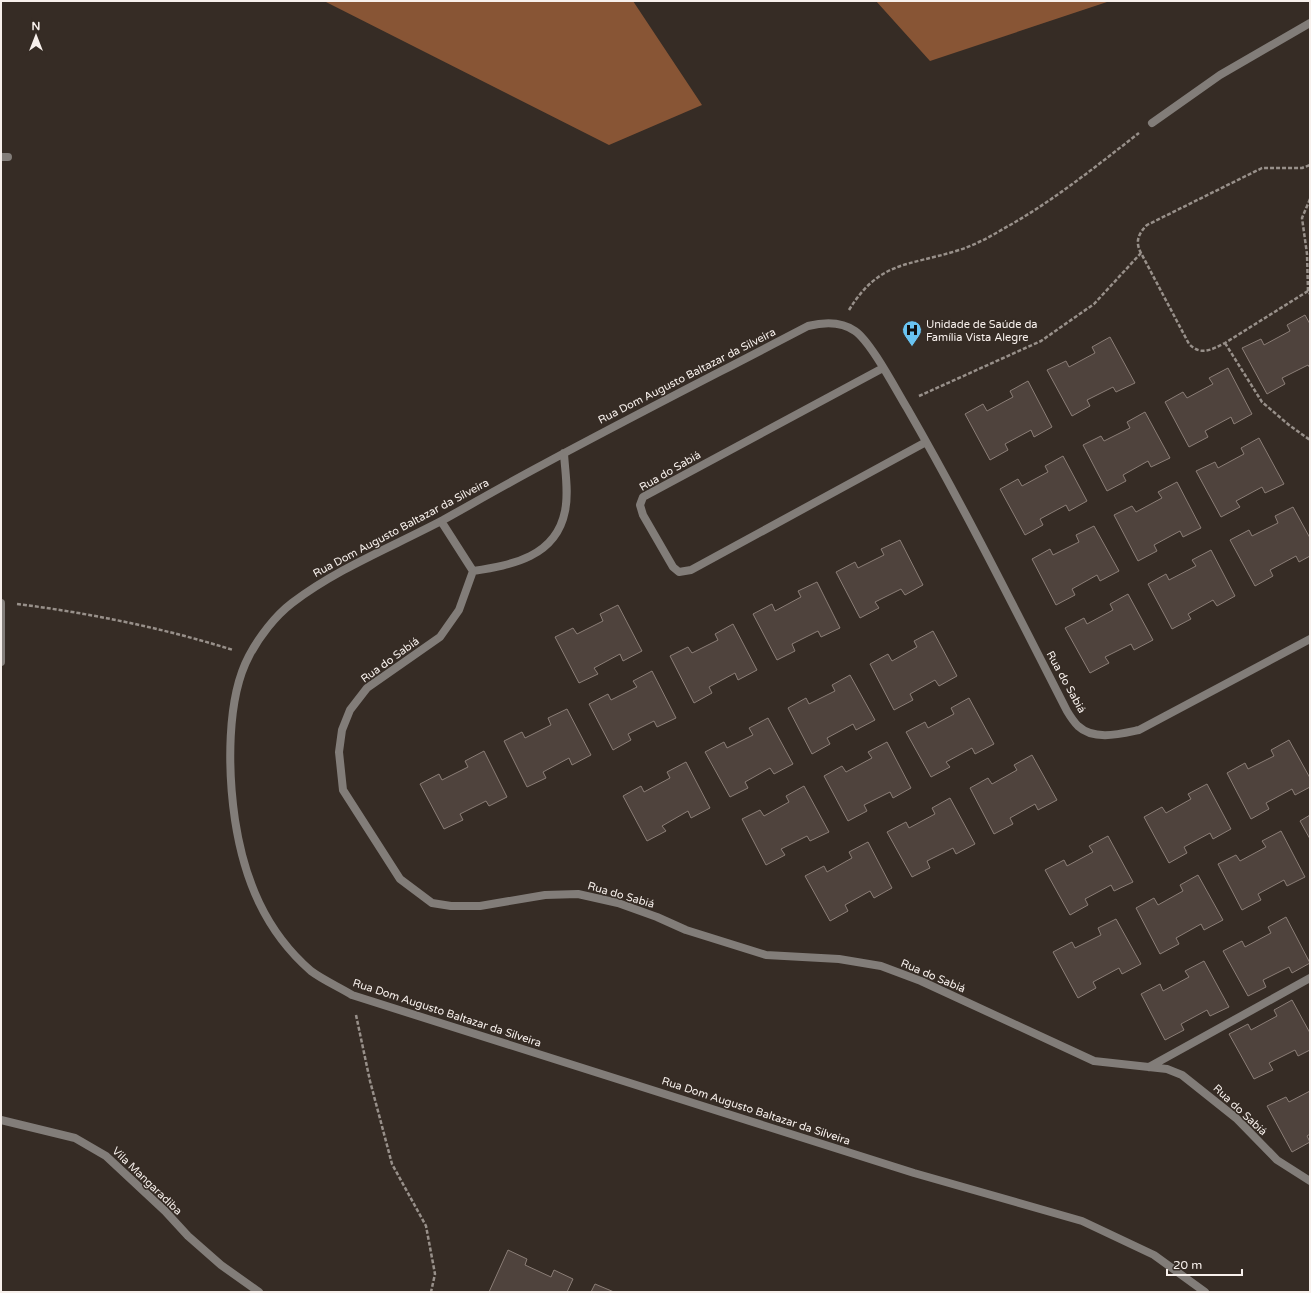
<svg xmlns="http://www.w3.org/2000/svg" width="1311" height="1293" viewBox="0 0 1311 1293" font-family="'Varela Round',sans-serif">
	<style>
		.forest { fill: #885535 }
		.building { fill: #4f433d; stroke: #8b7e77 }
		.lines { fill: none; stroke-linecap: round; stroke-linejoin: round }
		.path { stroke: #98908a; stroke-width: 2.5; stroke-dasharray: 4 2; stroke-linecap: butt }
		.street { stroke: #827d79; stroke-width: 8 }
		.labels { text-anchor: middle; dominant-baseline: central; stroke-width: 3; stroke-linejoin: round; paint-order: stroke }
		.poi-label { font-size: 11px; fill: #f7f0ec; stroke: #362c25; text-anchor: start }
		.street-label { font-size: 11px; fill: #f7f0ec; stroke: #362c25 }
	</style>
	<rect width="100%" height="100%" fill="#362c25"/>
	<!-- forest -->
	<path class="forest" d="M324,1H633L702,105L609,145Z
		M876,1H1110L930,61Z"/>
	<!-- building -->
	<path class="building" d="M1305,315L1310,324V368L1308,365L1282,378L1285,384L1267,394L1242,348L1261,339L1264,345L1290,331L1287,325Z
		M1110,337L1135,383L1116,392L1113,387L1087,400L1090,406L1072,416L1047,370L1066,361L1069,367L1095,353L1092,347Z
		M1228,368L1252,414L1234,424L1231,417L1205,431L1208,437L1189,447L1165,402L1183,392L1187,398L1213,384L1209,378Z
		M1028,381L1052,427L1034,437L1031,430L1005,444L1008,450L990,460L965,414L983,404L987,411L1013,397L1010,391Z
		M1145,412L1170,458L1151,467L1148,461L1123,475L1126,481L1107,491L1083,445L1101,436L1104,441L1130,428L1127,422Z
		M1259,438L1284,484L1265,493L1262,487L1236,501L1240,507L1221,517L1196,471L1215,462L1218,468L1244,454L1241,448Z
		M1063,456L1087,501L1069,511L1066,505L1040,519L1043,525L1025,535L1000,489L1018,479L1022,486L1048,472L1045,466Z
		M1177,482L1201,528L1183,537L1180,531L1154,545L1157,551L1138,561L1114,515L1132,506L1136,512L1162,498L1158,492Z
		M1293,507L1310,538V556L1299,562L1296,556L1270,570L1273,576L1255,586L1230,540L1249,530L1252,536L1278,523L1275,516Z
		M1094,526L1119,571L1100,581L1097,575L1072,589L1075,595L1056,605L1032,559L1050,549L1053,555L1079,542L1076,535Z
		M900,540L923,585L905,595L901,589L875,602L879,608L860,618L836,572L855,562L858,568L884,555L881,549Z
		M1211,550L1235,596L1217,606L1213,600L1188,614L1191,619L1172,629L1148,584L1166,574L1169,580L1196,566L1192,560Z
		M817,582L840,628L821,637L818,631L792,644L795,651L777,660L753,614L772,604L775,611L801,597L798,591Z
		M1128,594L1153,640L1134,650L1131,644L1105,657L1109,663L1090,673L1065,628L1084,618L1087,624L1113,610L1110,604Z
		M618,605L642,651L623,661L620,654L594,668L598,674L579,683L555,637L573,628L577,634L603,621L600,614Z
		M733,624L757,670L738,680L735,673L709,687L712,693L694,703L670,656L688,647L692,653L718,640L715,634Z
		M933,631L957,676L939,686L935,680L910,694L913,700L894,710L870,664L888,654L892,661L917,647L914,641Z
		M652,671L676,718L657,727L654,721L628,734L631,740L613,750L589,704L608,694L611,700L637,687L633,681Z
		M850,675L875,720L856,730L853,724L827,738L830,744L812,754L788,708L806,698L809,704L835,691L832,685Z
		M969,698L994,744L975,754L972,748L946,762L950,767L931,777L906,732L925,722L928,728L954,714L951,708Z
		M567,709L591,755L572,765L569,758L543,772L546,778L527,787L504,741L522,732L525,738L551,725L548,718Z
		M768,718L793,764L774,774L770,768L745,782L748,788L730,797L705,752L724,742L727,748L753,735L749,728Z
		M1289,740L1310,778V787L1295,795L1292,789L1266,803L1269,809L1251,819L1227,773L1245,763L1248,769L1274,756L1271,750Z
		M887,742L911,788L893,798L890,792L864,805L867,811L848,821L824,776L842,766L846,772L872,758L868,752Z
		M484,751L507,797L489,806L486,801L460,814L463,820L444,829L420,784L439,774L442,780L468,767L465,761Z
		M1032,755L1057,800L1038,810L1035,804L1010,818L1013,824L994,834L970,788L988,778L992,784L1017,770L1014,765Z
		M686,762L710,808L691,818L688,811L662,826L666,831L647,841L623,796L641,786L644,792L670,778L667,772Z
		M1207,784L1231,829L1213,839L1210,833L1184,847L1187,853L1169,863L1144,817L1162,807L1166,813L1191,799L1188,794Z
		M804,786L829,832L810,841L807,836L781,849L785,855L766,865L742,819L760,810L764,816L789,802L786,796Z
		M950,798L975,844L956,854L953,848L927,861L930,868L912,877L887,832L906,822L909,828L935,814L932,808Z
		M1310,815V839L1300,821Z
		M1281,831L1305,877L1287,886L1284,880L1258,894L1261,900L1242,910L1218,864L1236,855L1240,861L1266,847L1262,841Z
		M1108,836L1133,882L1114,891L1111,885L1085,899L1088,905L1070,915L1045,870L1064,860L1067,866L1093,852L1089,846Z
		M868,842L892,888L874,898L870,891L845,905L848,911L830,921L805,876L824,866L827,872L852,858L849,852Z
		M1198,875L1223,920L1204,930L1201,924L1176,938L1179,944L1160,954L1136,908L1154,898L1158,905L1183,891L1180,885Z
		M1286,917L1310,963L1292,973L1289,967L1263,980L1266,987L1248,996L1223,951L1242,941L1245,947L1271,933L1268,927Z
		M1116,919L1141,964L1122,974L1119,968L1093,982L1096,988L1078,998L1053,952L1072,942L1075,948L1101,935L1098,928Z
		M1204,961L1229,1007L1210,1016L1207,1010L1181,1024L1184,1030L1165,1040L1141,994L1160,984L1163,991L1189,977L1185,971Z
		M1292,1000L1310,1033V1050L1298,1056L1295,1050L1269,1063L1273,1070L1254,1079L1229,1034L1248,1024L1251,1030L1277,1016L1274,1010Z
		M1310,1091V1134L1307,1136L1310,1142L1292,1152L1267,1106L1286,1097L1289,1102Z
		M508,1250L527,1259L525,1265L551,1277L554,1270L573,1279L567,1292H489Z
		M595,1284L614,1292H591Z"/>
	<g class="lines">
		<!-- path -->
		<path class="path" d="M1310,199L1302,218L1307,254L1308,291L1310,294
			M1308,291L1225,343C1211,350 1201,356 1189,344L1141,253C1135,242 1138,234 1147,225L1262,168H1302L1310,165
			M849,310C879,261 908,266 956,251C973,246 988,238 1003,229C1052,202 1095,167 1139,133
			M1225,343L1262,402L1289,425L1310,440
			M919,396L1041,341L1094,304L1141,253
			M17,604C90,613 163,628 233,650
			M356,1015L370,1081L392,1164L426,1226L435,1274L431,1292"/>
		<!-- street -->
		<path class="street" d="M1152,123L1220,75L1310,23
			M1,157H8
			M883,368L643,497L640,505L643,515L673,567L679,572L691,570L926,442
			M441,521L473,571L459,610L440,637L367,688L350,710L342,730L339,752L343,790L400,879L432,903L451,906H480L545,895L578,894L618,903L657,917L686,930L766,955L839,959L881,966L921,981L1094,1061L1167,1069L1182,1075L1236,1118L1277,1160L1310,1181
			M473,571C512,565 556,557 565,511C569,492 565,472 564,453
			M1,603V662
			M1149,1067L1310,978
			M1,1120L75,1138L106,1156L165,1211L188,1236L221,1265L259,1292
			M1205,1292L1154,1255L1082,1221L914,1173L352,995C339,987 323,980 311,971C265,931 244,879 235,820C228,772 226,699 249,656C259,637 275,616 292,603C338,568 392,547 443,520C477,501 510,482 544,464C631,417 720,372 808,326C824,322 841,321 855,331C871,342 896,390 907,408C964,507 1015,609 1067,711C1070,716 1074,722 1078,726C1094,741 1120,734 1139,730L1310,639"/>
	</g>
	<!-- icons -->
	<defs>
		<symbol id="hospital-pin" viewBox="-11 -11 22 30"><path d="M0 17L-7.5 6A9.5 9.5 0 1 1 7.5 6Z" fill="#69c3f1" stroke="#362c25"/><path d="M-5-5h3v3.5h4V-5h3V5h-3V1.5h-4V5h-3Z" fill="#111"/></symbol>
	</defs>
	<g fill-rule="evenodd">
		<use href="#hospital-pin" x="901" y="319" width="22" height="30"/>
	</g>
	<g class="labels">
		<!-- poi labels -->
		<g class="poi-label">
			<text x="926" y="324">Unidade de Saúde da<tspan x="926" dy="13">Família Vista Alegre</tspan></text>
		</g>
		<!-- street labels -->
		<g class="street-label">
			<text transform="translate(687 376) rotate(-27)">Rua Dom Augusto Baltazar da Silveira</text>
			<text transform="translate(670 471) rotate(-30)">Rua do Sabiá</text>
			<text transform="translate(401 528) rotate(-28)">Rua Dom Augusto Baltazar da Silveira</text>
			<text transform="translate(390 660) rotate(-36)">Rua do Sabiá</text>
			<text transform="translate(1066 682) rotate(61)">Rua do Sabiá</text>
			<text transform="translate(621 895) rotate(16)">Rua do Sabiá</text>
			<text transform="translate(933 976) rotate(23)">Rua do Sabiá</text>
			<text transform="translate(447 1013) rotate(18)">Rua Dom Augusto Baltazar da Silveira</text>
			<text transform="translate(1240 1110) rotate(43)">Rua do Sabiá</text>
			<text transform="translate(756 1111) rotate(18)">Rua Dom Augusto Baltazar da Silveira</text>
			<text transform="translate(147 1181) rotate(44)">Vila Mangaradiba</text>
		</g>
	</g>
	<!-- border -->
	<rect width="1311" height="1293" fill="none" stroke="#f7f0ec" stroke-width="4"/>
	<!-- north arrow -->
	<g transform="translate(36 36)" stroke="#362c25" stroke-width="3" paint-order="stroke">
	<path d="M0-3L7 15L0 10L-7 15Z" fill="#f7f0ec"/>
	<text y="-6" font-size="11" font-weight="bold" text-anchor="middle" fill="#f7f0ec">N</text>
	</g>
	<!-- scale -->
	<path d="M1167 1269v6h75v-6" fill="none" stroke="#f7f0ec" stroke-width="2"/>
	<text x="1173" y="1269" font-size="12" fill="#f7f0ec" stroke="#362c25" stroke-width="3" paint-order="stroke">20 m</text>
</svg>
